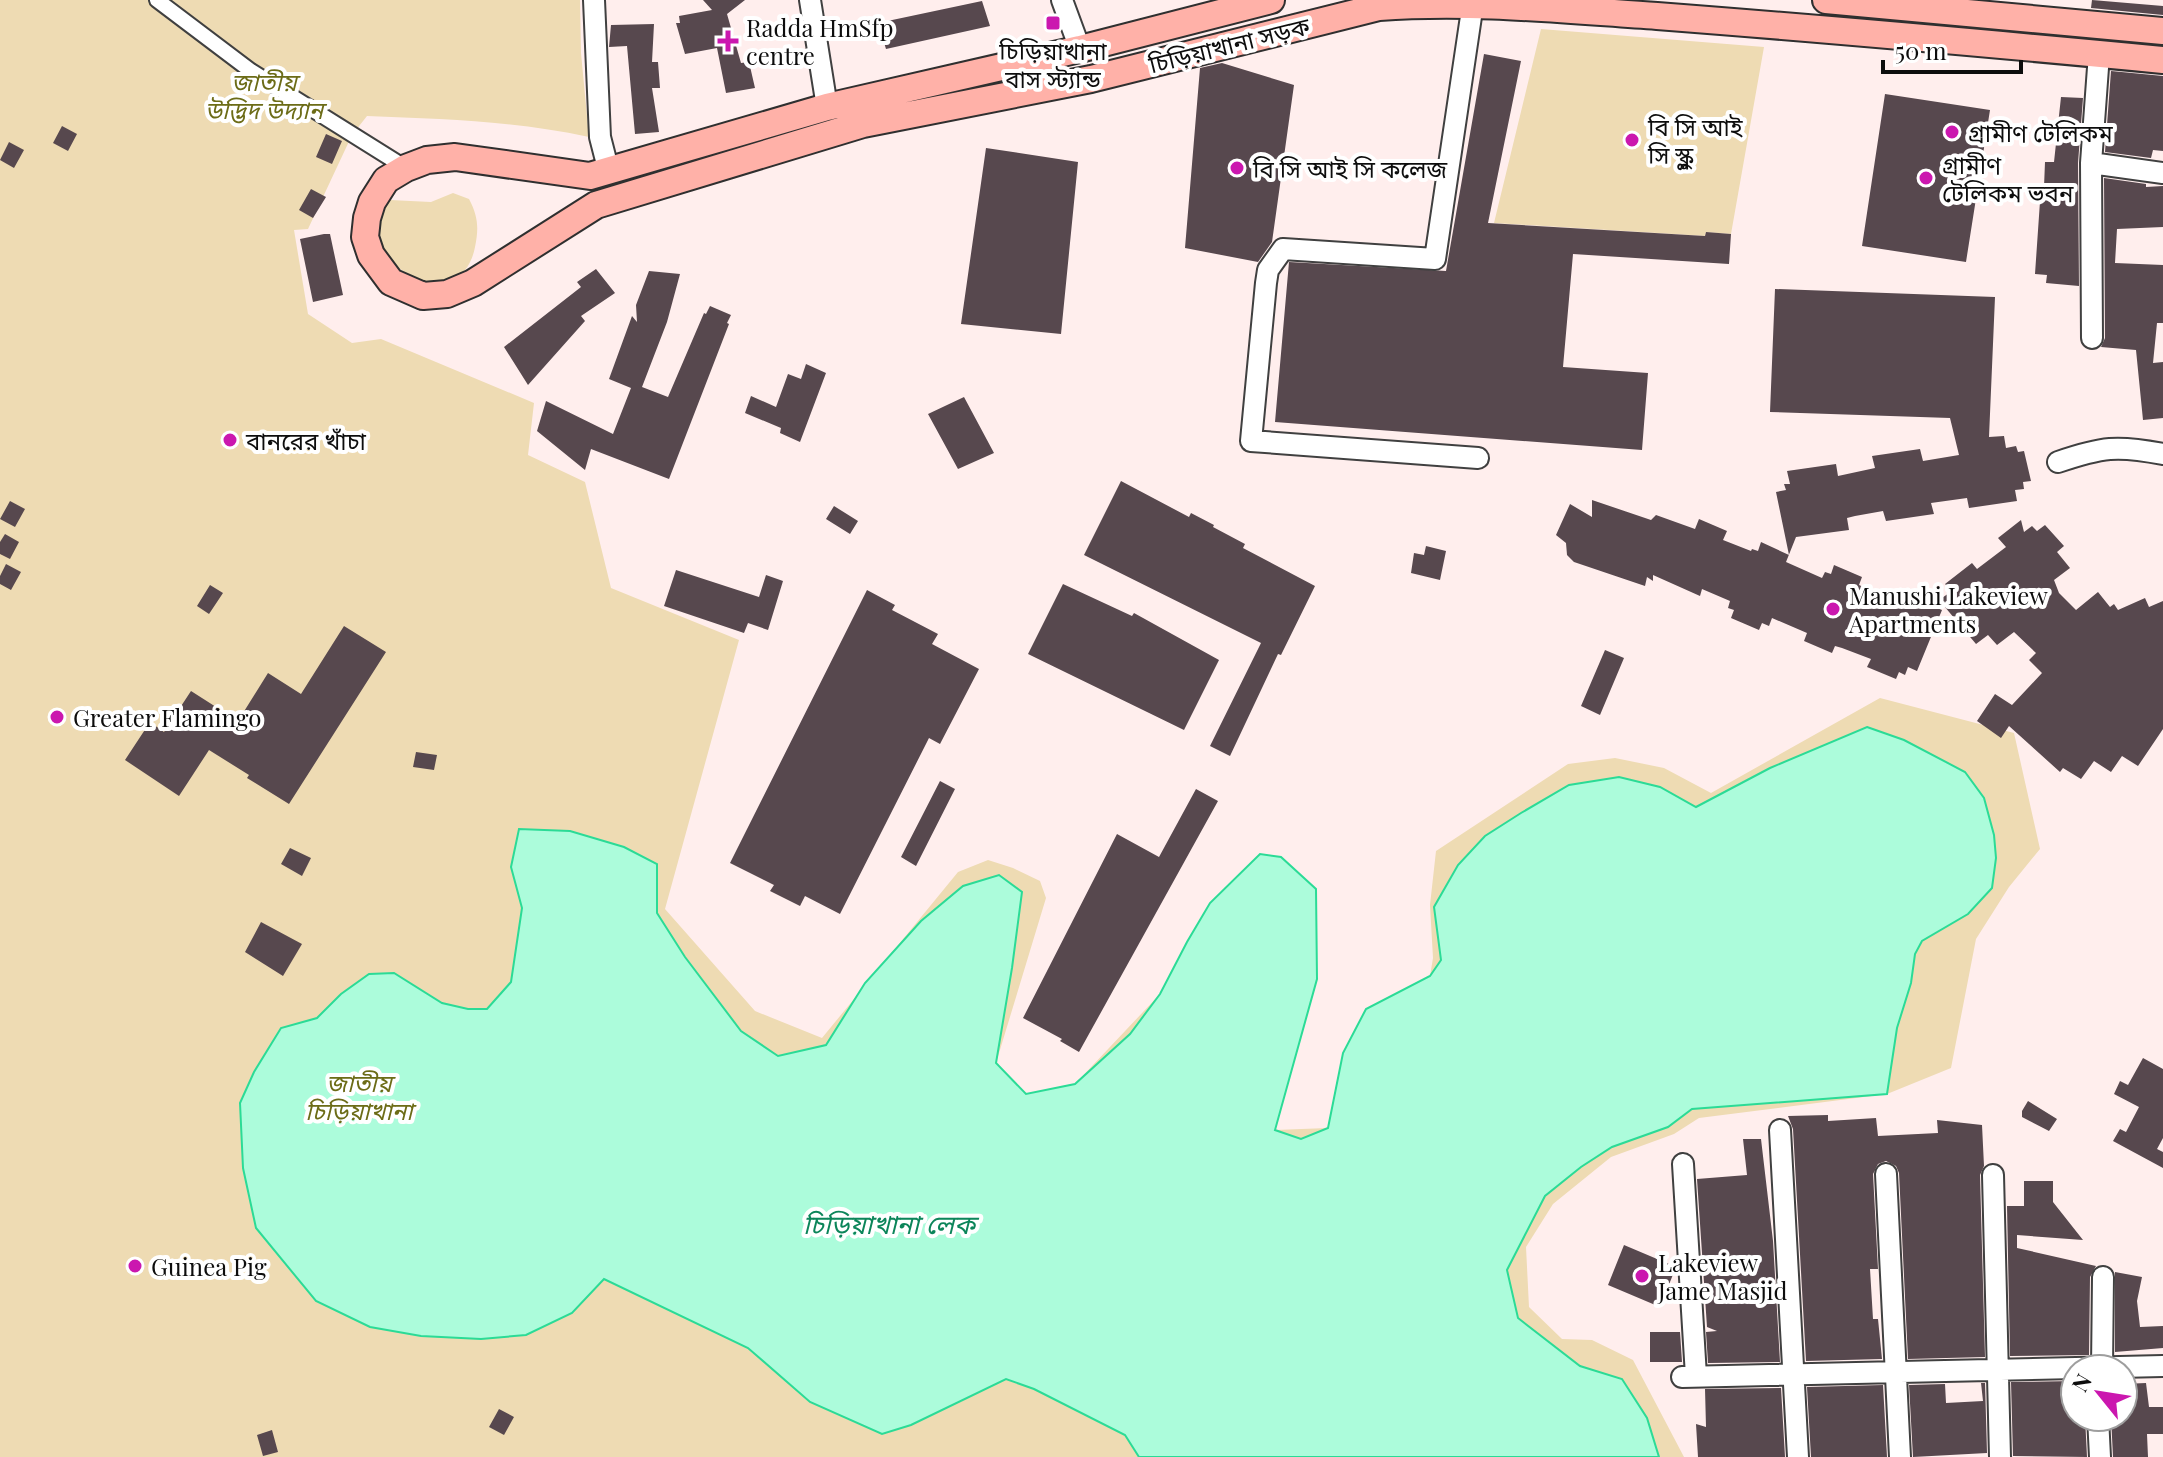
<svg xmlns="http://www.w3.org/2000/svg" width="2163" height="1457" viewBox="0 0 2163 1457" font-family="'Playfair Display','Noto Sans Bengali',serif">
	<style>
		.green { fill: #eedbb3 }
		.water { fill: #acfcdb; stroke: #2bdb96; stroke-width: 2 }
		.building { fill: #57484e }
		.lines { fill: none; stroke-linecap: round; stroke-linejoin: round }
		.pedestrian-casing { stroke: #404040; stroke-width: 18 }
		.minor-casing { stroke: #404040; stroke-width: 24 }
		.secondary-casing { stroke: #2f2f2f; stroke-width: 30 }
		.pedestrian { stroke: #fff; stroke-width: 14 }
		.minor { stroke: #fff; stroke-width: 20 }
		.secondary { stroke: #ffb1a8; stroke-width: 26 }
		.poi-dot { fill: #cb17af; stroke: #fff; stroke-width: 3 }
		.labels { text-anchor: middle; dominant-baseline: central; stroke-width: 8; stroke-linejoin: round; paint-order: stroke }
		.poi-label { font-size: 24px; fill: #0d0d0d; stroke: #fff; text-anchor: start }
		.street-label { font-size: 24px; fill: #0d0d0d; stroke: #fff }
		.park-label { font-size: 24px; font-style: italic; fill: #6c6c17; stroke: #fff }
		.water-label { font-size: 26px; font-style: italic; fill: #0c855a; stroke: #fff }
	</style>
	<rect width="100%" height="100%" fill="#ffeeed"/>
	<!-- green -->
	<path class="green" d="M0,0H580L581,53L589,137C513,121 444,119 367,116L352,135L308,229L294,230L308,314L352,343L381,339L534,403L528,455L585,482L611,588L739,640L665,909L755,1011L822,1038L958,872L988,860L1013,868L1040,881L1046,898L996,1063L1026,1094L1075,1084L1160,994L1210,903L1260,854L1316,889L1317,979L1275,1130L1328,1128L1343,1053L1366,1009L1430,976L1433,958L1430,905L1436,851L1568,764L1615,758L1664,768L1711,793L1880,698L2014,733L2040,849L2009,887L1976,939L1951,1068L1887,1094L1699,1118L1674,1134L1611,1157L1553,1204L1526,1247L1529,1307L1562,1339L1592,1340L1633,1360L1684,1457H0Z
		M1541,29L1764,47L1731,234L1706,232L1705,236L1494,223Z
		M453,193L469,199C478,216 479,228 475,247C463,309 387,282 377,232C376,225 379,215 381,207L390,200L431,202Z"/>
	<!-- water -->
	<path class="water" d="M1867,727L1904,740L1965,772L1984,798L1994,835L1996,858L1992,888L1968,914L1922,941L1915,954L1911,983L1897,1028L1887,1094L1692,1109L1668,1127L1612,1147L1581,1167L1545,1196L1507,1270L1518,1318L1580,1366L1622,1379L1647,1418L1659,1457H1139L1125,1435L1034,1389L1006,1379L911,1425L882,1434L810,1402L748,1348L604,1279L572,1313L526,1335L481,1339L421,1336L370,1327L316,1301L256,1228L243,1168L240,1103L254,1072L281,1028L317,1018L341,994L369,974L394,973L442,1003L468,1009H487L511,982L522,908L511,867L519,829L570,831L624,847L657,864V913L685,957L741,1031L778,1056L826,1045L865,983L921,921L963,886L999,875L1022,892L1012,968L996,1063L1026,1094L1075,1084L1130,1034L1160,994L1187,942L1210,903L1260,854L1281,857L1316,889L1317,979L1275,1130L1301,1139L1328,1128L1343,1053L1366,1009L1430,976L1441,960L1434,907L1458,865L1485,836L1521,813L1569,785L1619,777L1660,787L1696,807L1770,768Z"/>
	<!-- building -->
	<path class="building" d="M703,0H745L727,14L741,63L749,62L755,88L726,93L717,48L685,54L676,23H680L679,16L712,10Z
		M2092,0L2163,6V15L2091,8Z
		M982,1L990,26L886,49L878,23Z
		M654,24L652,62H658L660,88H652L659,132L635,134L627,46L609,47L611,25Z
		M1484,54L1521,61L1488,223L1705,236L1706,232L1731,234L1729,264L1573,254L1563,367L1648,373L1642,450L1275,422L1289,262L1446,271Z
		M1222,63L1294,85L1272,242L1258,262L1185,248L1200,68Z
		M2111,71L2163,76V151L2153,150L2151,158L2105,152Z
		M1885,94L1990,110L1966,262L1862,246Z
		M2061,97L2083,98L2078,163L2079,286L2046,283L2047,275L2035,274L2041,187H2044L2045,162H2054Z
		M62,126L77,134L68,151L53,143Z
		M326,134L342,141L332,164L316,157Z
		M9,142L24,150L14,168L0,160Z
		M986,148L1078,162L1061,334L961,324Z
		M2104,178L2146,184V187L2163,186V227L2117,229L2115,263L2163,265V323H2157L2153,363L2163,362V418L2143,420L2136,350L2101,347L2105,338Z
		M311,189L326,197L313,218L299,210Z
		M324,234H330L343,295L313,302L300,239Z
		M596,269L615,293L581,316L585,321L528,385L504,347L581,287L577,282Z
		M649,271L680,274L667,322L642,387L668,397L704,313L706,314L710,306L731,315L727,323L729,324L669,479L591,449L585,470L537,431L546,401L613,434L631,388L609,379L632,316L637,322L636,305Z
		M1775,289L1995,297L1989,437L2004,436L2006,448L2016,446L2018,452L2024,451L2031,481L2023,482L2024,489L2015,490L2017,501L1969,508L1967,498L1931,503L1934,514L1886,521L1883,511L1855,516L1847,518L1849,530L1796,537L1786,562L1822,578L1825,572L1831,574L1834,565L1862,577L1859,585L1894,601L1898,592L1942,610L1917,671L1908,667L1905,675L1899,672L1896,679L1867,667L1871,659L1842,648L1835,646L1832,653L1804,641L1807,633L1772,618L1769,626L1762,623L1759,630L1731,618L1734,610L1728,608L1730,601L1702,589L1700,596L1653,575V581L1647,577L1645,586L1574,562L1567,555L1566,543L1556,535L1570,504L1592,517V500L1651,520L1656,515L1695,529L1699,519L1727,531L1723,540L1751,551L1752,549L1758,551L1761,542L1789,555L1776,492L1786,490L1784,484H1790L1787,471L1836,464L1838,476L1875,468L1872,456L1920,449L1923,461L1959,455L1950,418L1770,412Z
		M806,364L826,373L800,442L780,433L781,428L745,413L751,396L776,407L788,374L801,379Z
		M964,397L994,453L958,469L928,414Z
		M1121,481L1189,517L1191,513L1214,525L1213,527L1245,544L1243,548L1315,586L1281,655L1278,654L1230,756L1210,746L1261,643L1084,555Z
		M10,501L25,509L15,527L0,519Z
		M834,506L858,521L850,534L826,519Z
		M2021,520L2024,532L2032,526L2037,531L2045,525L2064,546L2057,552L2070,568L2054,580L2059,593L2076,610L2098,592L2110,607L2114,604L2118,610L2145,598L2149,607L2163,601V729L2138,766L2122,756L2111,772L2094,761L2081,779L2063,768L2060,772L2009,726L2001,738L1977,721L1995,694L2012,705L2042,673L2029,660L2036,653L2014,632L1997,645L1988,635L1976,644L1939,600L1952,591L1945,584L1972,563L1977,569L2006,547L1998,538Z
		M5,534L19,542L10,559L0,554V542Z
		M1426,546L1446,551L1440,580L1411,573L1414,553L1424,555Z
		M6,564L21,572L11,590L0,584V576Z
		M676,570L759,597L766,575L783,581L768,630L748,623L744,633L664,606Z
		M1063,584L1132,616L1134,613L1219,660L1184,730L1028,654Z
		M210,585L223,593L209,614L197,606Z
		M867,590L895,605L892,610L938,634L932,644L979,669L940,744L929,738L840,914L805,896L800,906L770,891L774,885L730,863Z
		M344,626L386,652L289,804L247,778L249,775L209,750L179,796L125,760L150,722L164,732L191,691L238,721L268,673L301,694Z
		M1605,650L1624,658L1600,715L1581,706Z
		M416,752L437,755L434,770L413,767Z
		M940,781L955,789L916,866L901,857Z
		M1196,789L1218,801L1079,1052L1060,1041L1062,1039L1023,1018L1117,834L1159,857Z
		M290,848L311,858L302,876L281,864Z
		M261,922L302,944L283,976L245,952Z
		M2143,1058L2163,1069V1138L2157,1149L2163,1152V1168L2113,1141L2120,1129L2126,1132L2139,1107L2114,1094L2120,1081L2128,1085Z
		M2028,1101L2057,1119L2049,1131L2022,1117V1111Z
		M1828,1115V1121L1876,1118L1878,1136L1938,1133L1937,1120L1982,1125L1984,1166L1980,1175L1985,1357L1908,1359L1899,1173L1896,1166L1886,1161L1878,1164L1873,1174L1878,1269H1870L1873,1319H1878L1882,1359L1806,1361L1793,1129L1788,1116Z
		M1743,1139H1761L1773,1241L1780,1362L1708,1363L1706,1332L1717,1331L1707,1327L1697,1179L1747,1175Z
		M2024,1181H2053V1202L2083,1240L2017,1235V1248L2096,1266L2090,1277L2089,1355L2010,1356L2007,1206H2024Z
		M1624,1245L1676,1267L1660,1307L1608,1285Z
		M2115,1272L2142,1277L2137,1301L2140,1327L2163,1326V1348L2115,1352Z
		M1650,1332H1680L1682,1362H1650Z
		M2075,1381V1417H2085L2087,1457L2013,1456L2011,1382Z
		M1981,1383H1985L1987,1453L1913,1457L1909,1385L1945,1384L1946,1403L1983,1401Z
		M2146,1383L2149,1407H2163V1434H2147L2148,1457H2113L2111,1417H2123V1384Z
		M1883,1385L1887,1457H1811L1807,1387Z
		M1781,1388L1785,1457H1698L1696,1424L1706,1427L1705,1389Z
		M499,1409L514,1417L504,1435L489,1427Z
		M272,1430L278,1452L263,1456L257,1435Z"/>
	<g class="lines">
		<defs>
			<path id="pedestrian" d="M157,0L251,71L406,168"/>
			<path id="minor" d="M594,0L600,137L609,172
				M810,0L827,107
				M1062,0L1080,49
				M1473,3L1435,259L1283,249L1268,270L1266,283L1251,441L1478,458
				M2091,163L2163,173
				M2092,338L2091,163L2099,54
				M2058,462C2102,447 2117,445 2163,454
				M1780,1130L1798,1457
				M1683,1164L1696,1376
				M1886,1174L1900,1457
				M1993,1175L2000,1457
				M2102,1368L2103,1277
				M1682,1377L2163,1366
				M2098,1417L2100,1457"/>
			<path id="secondary" d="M1271,0L1080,49L827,107L590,176L455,157L427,160L406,168L386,180L372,202L367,218L365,237L371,255L391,282L423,296L447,294L473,283L596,205L863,124L1091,79L1379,7C1471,0 1565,10 1657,16C1826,29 1994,44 2163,60
				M1826,0L2163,31"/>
		</defs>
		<!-- pedestrian casing -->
		<use href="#pedestrian" class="pedestrian-casing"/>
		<!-- minor casing -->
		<use href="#minor" class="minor-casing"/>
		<!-- secondary casing -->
		<use href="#secondary" class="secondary-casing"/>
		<!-- pedestrian -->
		<use href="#pedestrian" class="pedestrian"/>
		<!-- minor -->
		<use href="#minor" class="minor"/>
		<!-- secondary -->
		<use href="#secondary" class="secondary"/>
	</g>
	<!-- markers -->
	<g class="poi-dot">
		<rect x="1045" y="15" width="16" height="16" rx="4"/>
		<path d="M724 29h8v8h8v8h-8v8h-8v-8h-8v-8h8z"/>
		<circle cx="1952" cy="132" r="8"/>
		<circle cx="1632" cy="140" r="8"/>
		<circle cx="1237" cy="168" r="8"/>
		<circle cx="1926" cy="178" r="8"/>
		<circle cx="230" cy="440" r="8"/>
		<circle cx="1833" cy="609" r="8"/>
		<circle cx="57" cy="717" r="8"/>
		<circle cx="135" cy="1266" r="8"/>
		<circle cx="1642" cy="1276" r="8"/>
	</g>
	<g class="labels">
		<!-- poi labels -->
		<g class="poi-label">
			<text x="746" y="27">Radda HmSfp<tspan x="746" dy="28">centre</tspan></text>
			<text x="1053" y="50" text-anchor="middle">চিড়িয়াখানা<tspan x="1053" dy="28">বাস স্ট্যান্ড</tspan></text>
			<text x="1648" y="126">বি সি আই<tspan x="1648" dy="28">সি স্কুল</tspan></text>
			<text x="1968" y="132">গ্রামীণ টেলিকম</text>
			<text x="1942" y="164">গ্রামীণ<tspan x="1942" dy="28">টেলিকম ভবন</tspan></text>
			<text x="1253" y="168">বি সি আই সি কলেজ</text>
			<text x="246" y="440">বানরের খাঁচা</text>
			<text x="1849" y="595">Manushi Lakeview<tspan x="1849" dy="28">Apartments</tspan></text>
			<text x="73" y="717">Greater Flamingo</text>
			<text x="1658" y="1262">Lakeview<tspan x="1658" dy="28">Jame Masjid</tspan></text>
			<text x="151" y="1266">Guinea Pig</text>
		</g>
		<!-- street labels -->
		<g class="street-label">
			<text transform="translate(1229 44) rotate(-14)">চিড়িয়াখানা সড়ক</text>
		</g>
		<!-- park labels -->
		<g class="park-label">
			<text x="264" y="81">জাতীয়<tspan x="264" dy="28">উদ্ভিদ উদ্যান</tspan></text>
			<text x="359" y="1082">জাতীয়<tspan x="359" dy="28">চিড়িয়াখানা</tspan></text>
		</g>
		<!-- water labels -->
		<g class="water-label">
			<text x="889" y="1223">চিড়িয়াখানা লেক</text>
		</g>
	</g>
	<!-- north arrow -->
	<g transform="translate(2099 1393) rotate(300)"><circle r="38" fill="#ffffff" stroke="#9e9e9e" stroke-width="2"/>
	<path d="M0-6L14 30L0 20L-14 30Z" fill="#cb17af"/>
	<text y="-12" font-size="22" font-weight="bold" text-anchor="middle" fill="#0d0d0d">N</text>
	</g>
	<!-- scale -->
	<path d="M1883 60v12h138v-12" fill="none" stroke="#0d0d0d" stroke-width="4"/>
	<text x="1895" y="60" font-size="24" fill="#0d0d0d" stroke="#ffffff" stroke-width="6" paint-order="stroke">50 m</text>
</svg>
